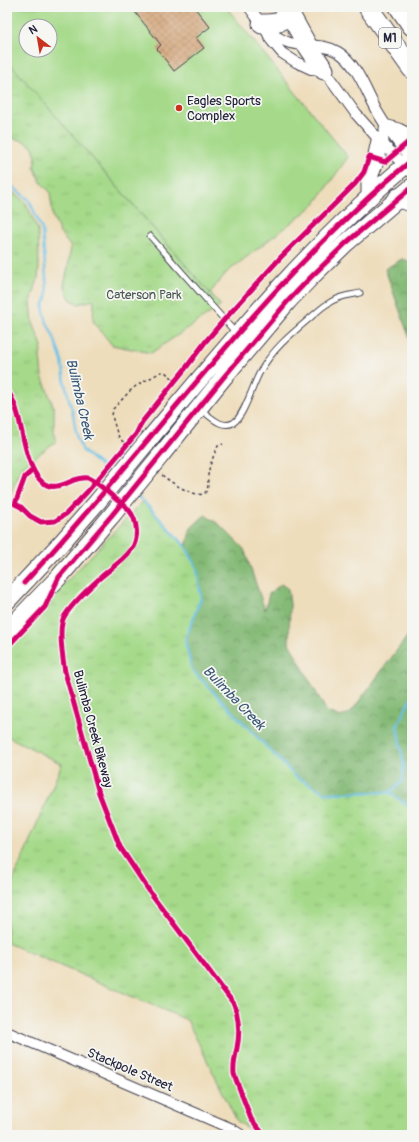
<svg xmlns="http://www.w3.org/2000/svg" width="419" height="1142" viewBox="0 0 419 1142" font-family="Pangolin,sans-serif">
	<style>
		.forest { fill: url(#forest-crowns); stroke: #536e58 }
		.park { fill: url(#park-tufts); stroke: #647e62 }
		.garden { fill: #a6da8a; stroke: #647e62; fill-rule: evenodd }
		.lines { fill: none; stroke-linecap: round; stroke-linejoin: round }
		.stream { stroke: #69bfe6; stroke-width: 2.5 }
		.building { fill: url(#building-cross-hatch) }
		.service-casing { stroke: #413e4e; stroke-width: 7 }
		.minor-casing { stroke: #413e4e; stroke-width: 12 }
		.trunk-casing { stroke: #413e4e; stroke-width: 19 }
		.motorway-casing { stroke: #413e4e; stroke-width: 21 }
		.path { stroke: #413e4e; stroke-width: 1.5; stroke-dasharray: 3 3; stroke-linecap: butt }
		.service { stroke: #fff; stroke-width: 5 }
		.minor { stroke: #fff; stroke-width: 10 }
		.trunk { stroke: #fff; stroke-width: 17 }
		.motorway { stroke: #fff; stroke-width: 19 }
		.trunk-bridge-casing { stroke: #413e4e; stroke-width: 19; stroke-linecap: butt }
		.trunk-bridge { stroke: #fff; stroke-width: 17 }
		.cycleway-casing { stroke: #f6f6f2; stroke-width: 8 }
		.cycleway { stroke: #d6006c; stroke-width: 5 }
		.poi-dot { fill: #c8321e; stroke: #f6f6f2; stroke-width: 1.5 }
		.labels { text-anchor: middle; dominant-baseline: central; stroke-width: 3.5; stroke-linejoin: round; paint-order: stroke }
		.shield { fill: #f6f6f2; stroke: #626272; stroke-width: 1 }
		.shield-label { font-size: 12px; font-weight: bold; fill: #22223b }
		.poi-label { font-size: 13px; fill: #22223b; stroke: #f6f6f2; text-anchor: start }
		.park-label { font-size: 13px; fill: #4a5953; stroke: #f6f6f2 }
		.street-label { font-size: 13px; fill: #22223b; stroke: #f6f6f2 }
		.water-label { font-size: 14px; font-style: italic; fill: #3b5977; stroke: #f6f6f2 }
	</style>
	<defs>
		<pattern id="forest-crowns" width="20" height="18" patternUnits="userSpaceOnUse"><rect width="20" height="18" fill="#84ba76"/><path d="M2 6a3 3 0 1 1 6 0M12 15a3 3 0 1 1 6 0" fill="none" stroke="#6c9762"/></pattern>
		<pattern id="park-tufts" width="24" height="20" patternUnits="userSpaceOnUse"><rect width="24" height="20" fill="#a6da8a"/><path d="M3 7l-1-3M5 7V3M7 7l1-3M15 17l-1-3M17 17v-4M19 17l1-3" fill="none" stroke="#8fbb78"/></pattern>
		<pattern id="building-cross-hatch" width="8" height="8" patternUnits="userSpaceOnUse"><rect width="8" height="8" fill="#d3a274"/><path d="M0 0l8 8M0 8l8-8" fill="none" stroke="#ab8460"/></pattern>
	</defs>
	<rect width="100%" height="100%" fill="#f6f6f2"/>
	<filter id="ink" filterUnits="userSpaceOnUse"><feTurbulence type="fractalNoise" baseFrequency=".025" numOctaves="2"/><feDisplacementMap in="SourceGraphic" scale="8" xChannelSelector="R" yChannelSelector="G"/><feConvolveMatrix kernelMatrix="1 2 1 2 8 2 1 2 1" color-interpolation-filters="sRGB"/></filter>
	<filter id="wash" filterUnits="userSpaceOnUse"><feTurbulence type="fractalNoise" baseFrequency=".012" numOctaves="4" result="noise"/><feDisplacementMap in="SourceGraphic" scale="16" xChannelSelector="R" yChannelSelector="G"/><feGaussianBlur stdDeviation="0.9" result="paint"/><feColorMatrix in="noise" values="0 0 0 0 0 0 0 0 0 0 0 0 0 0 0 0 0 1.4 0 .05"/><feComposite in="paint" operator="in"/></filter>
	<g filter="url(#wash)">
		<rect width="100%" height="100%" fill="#edb"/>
		<!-- forest -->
		<path class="forest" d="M402,259L412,262V345L385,269Z
			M205,515L220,525L244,549L265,610L269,594L281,584L288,589L290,604L289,643L327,712L341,717L351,712L412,630V809L389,792L326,793L296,777L192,670L185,640L201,598L197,568L186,547L191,528Z"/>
		<!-- park -->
		<path class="park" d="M7,60L221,306L151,353L112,345L93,321L94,300L78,304L70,299L64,285L68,267L71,247L60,233L53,217L50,192L41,182L34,167L36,157L33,147L24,141L7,137Z
			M7,187L26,203L38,230L39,263L38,279L31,301L33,323L42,346L40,357L42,376L54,408V434L56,441L21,468L7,502Z
			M143,501L186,547L197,568L201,598L185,640L192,670L296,777L326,793L389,792L412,809V1135H256L252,1131L237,1121L187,1020L7,943V895L62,764L7,736V647L35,615Z"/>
		<!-- garden -->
		<path class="garden" d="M7,7H226L348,157L314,205L226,273L210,293L7,60ZM26,26H50V50H26Z"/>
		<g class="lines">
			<!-- stream -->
			<path class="stream" d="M7,182L29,200L42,230L47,290V297L43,307L47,323L53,335L62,361L65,383L73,414L77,438L83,451L112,475
				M135,494L143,501L186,547L197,568L201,598L185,640L192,670L296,777L326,793L389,792L412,809
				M390,792L402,782L404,767L397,726L412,696"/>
		</g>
		<g id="blocks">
			<!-- building -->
			<path class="building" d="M141,7H194L210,27L196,38L204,48L174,71L157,49L161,45L135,12Z"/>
		</g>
	</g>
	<g filter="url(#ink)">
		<use href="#blocks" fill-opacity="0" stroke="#413e4e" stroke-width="1"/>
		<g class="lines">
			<defs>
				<path id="service" d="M150,236L235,332
					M201,410C210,416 221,429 233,423C244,417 253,384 260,372C272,350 290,335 309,319C318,311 327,302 339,298C345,295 353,295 360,293"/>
				<path id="minor" d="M249,7L266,30L271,40L282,53L296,62L311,69L324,70L356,114L380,141L412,173
					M266,30C274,35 281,40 290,43C306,47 323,43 338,52C357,63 367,94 378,113C388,130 399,145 412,160
					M7,1032L230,1128L241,1135"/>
				<path id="trunk" d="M388,129L398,132L412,139
					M370,196V174L376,159L380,141
					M146,443C229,344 312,242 412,160
					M161,455L223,378L288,301L310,278L346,243L412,187
					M7,601L63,541L98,501
					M7,631L59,577L112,515"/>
				<path id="motorway" d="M286,7L307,45L324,70
					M368,7L412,69
					M399,7L412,26
					M262,24C276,24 279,24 289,13
					M398,198L412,202"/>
			</defs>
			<!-- service casing -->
			<use href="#service" class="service-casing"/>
			<!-- minor casing -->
			<use href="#minor" class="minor-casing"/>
			<!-- trunk casing -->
			<use href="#trunk" class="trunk-casing"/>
			<!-- motorway casing -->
			<use href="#motorway" class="motorway-casing"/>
			<!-- path -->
			<path class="path" d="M128,446L120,439L117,433L112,416L113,409L130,391L136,386L161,372H165L176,381
				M162,475C170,482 193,497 204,494C210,488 207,483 208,476C209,465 214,455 218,446L223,444"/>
			<!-- service -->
			<use href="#service" class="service"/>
			<!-- minor -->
			<use href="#minor" class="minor"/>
			<!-- trunk -->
			<use href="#trunk" class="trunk"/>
			<!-- motorway -->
			<use href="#motorway" class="motorway"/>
			<defs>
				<path id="trunk-bridge" d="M98,501L146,443
					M112,515L161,455"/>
			</defs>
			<!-- trunk-bridge casing -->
			<use href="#trunk-bridge" class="trunk-bridge-casing"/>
			<!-- trunk-bridge -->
			<use href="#trunk-bridge" class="trunk-bridge"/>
			<defs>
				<path id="cycleway" d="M7,390C12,397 16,407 18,415C23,433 28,481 50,486C63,489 74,476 88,478C99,483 108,493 117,500C121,503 126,506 129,510C138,521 139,539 131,550C123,561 111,568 101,577C90,587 71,605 64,617C58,627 63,660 65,672L99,793L120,847L150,892L234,1004C239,1018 240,1033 237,1048C235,1057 233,1065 234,1074L251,1119L264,1135
					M33,470L25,477L15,504L21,507L30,516L41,522L55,521L66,514L87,492L136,434L142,422L185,369L206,341L224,320L281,257L355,184L364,172L369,157L385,162L412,139
					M24,583C154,443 263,282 412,160
					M7,647L45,607L59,577L112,515L223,378L288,301L310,278L346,243L412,187"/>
			</defs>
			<!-- cycleway casing -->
			<use href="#cycleway" class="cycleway-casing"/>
			<!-- cycleway -->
			<use href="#cycleway" class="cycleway"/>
		</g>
	</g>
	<!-- markers -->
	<circle class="poi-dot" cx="179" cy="108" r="4"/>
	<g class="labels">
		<!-- shield labels -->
		<rect class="shield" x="379" y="28" width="22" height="20" rx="3"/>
		<g class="shield-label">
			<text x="390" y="38">M1</text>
		</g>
		<!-- poi labels -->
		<g class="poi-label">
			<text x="187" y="101">Eagles Sports<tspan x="187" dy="15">Complex</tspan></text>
		</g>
		<!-- park labels -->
		<g class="park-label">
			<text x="144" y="295">Caterson Park</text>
		</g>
		<!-- street labels -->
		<g class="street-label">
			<text transform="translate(93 729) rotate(75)">Bulimba Creek Bikeway</text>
			<text transform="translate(130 1070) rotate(23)">Stackpole Street</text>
		</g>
		<!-- water labels -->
		<g class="water-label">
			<text transform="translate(80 399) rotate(77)">Bulimba Creek</text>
			<text transform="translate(234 698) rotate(46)">Bulimba Creek</text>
		</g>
	</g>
	<!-- margin -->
	<rect width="419" height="1142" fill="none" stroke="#f6f6f2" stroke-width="24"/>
	<!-- north arrow -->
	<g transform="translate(38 38) rotate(329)"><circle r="19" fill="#f6f6f2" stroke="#a1a1a9"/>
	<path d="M0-3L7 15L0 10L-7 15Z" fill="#c8321e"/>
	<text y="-6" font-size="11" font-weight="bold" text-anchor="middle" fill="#22223b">N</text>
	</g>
</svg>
